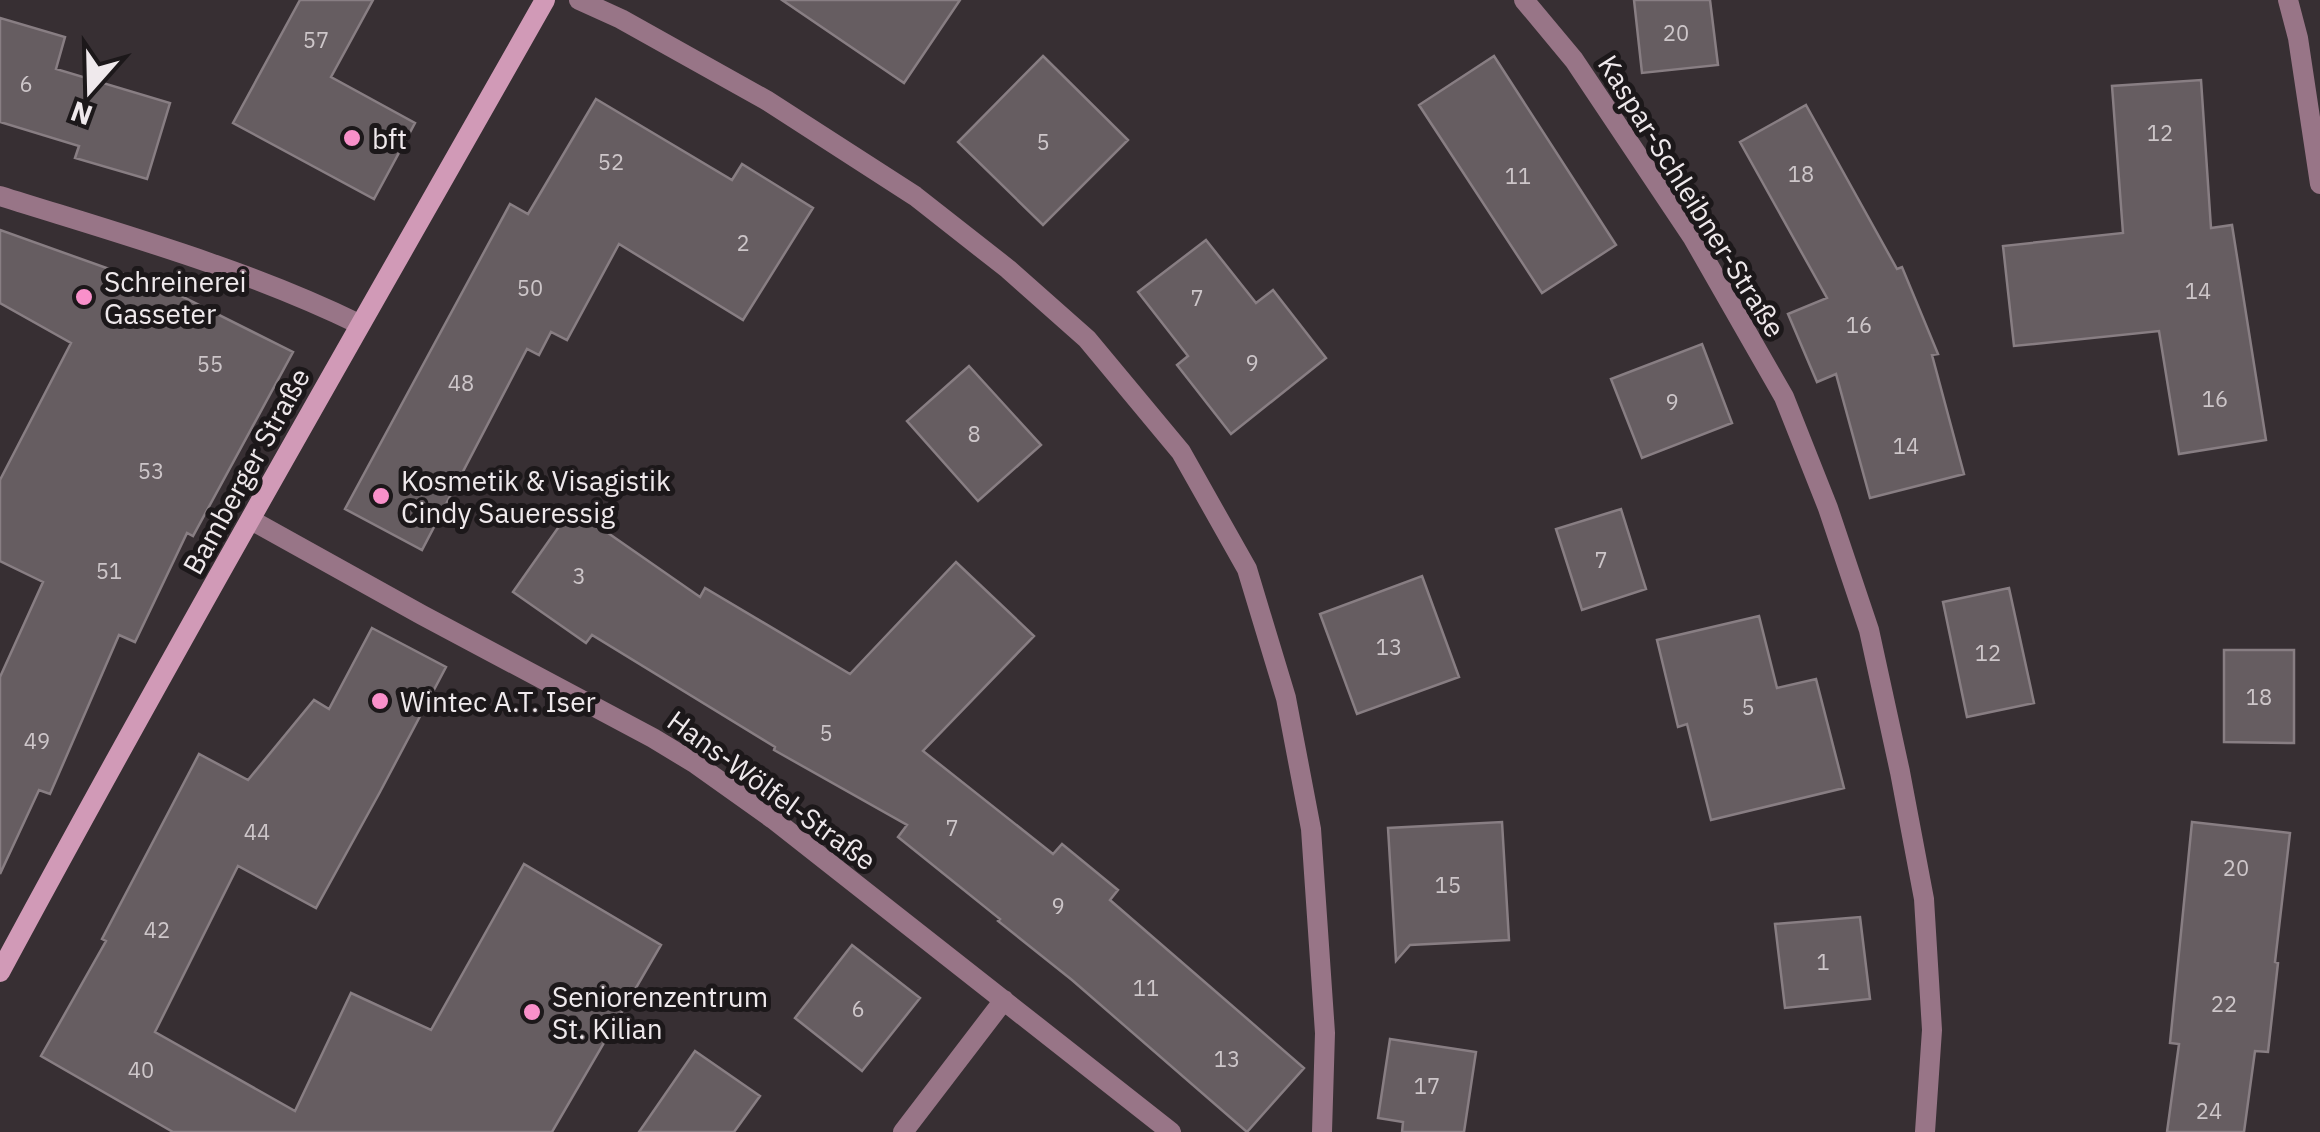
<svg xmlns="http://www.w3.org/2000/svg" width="2320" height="1132" viewBox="0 0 2320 1132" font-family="'IBM Plex Sans',sans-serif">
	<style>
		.building { fill: #665d61; stroke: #887e83; stroke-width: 2.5 }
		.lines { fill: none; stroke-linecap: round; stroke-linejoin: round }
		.minor { stroke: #987587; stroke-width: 20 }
		.secondary { stroke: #d19ab7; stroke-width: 20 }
		.poi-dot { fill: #f990ca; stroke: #1c181a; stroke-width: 4 }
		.labels { text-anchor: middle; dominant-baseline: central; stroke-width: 10; stroke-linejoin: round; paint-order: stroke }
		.number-label { font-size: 22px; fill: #cdc6c9 }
		.poi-label { font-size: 28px; fill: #efe9ec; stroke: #1c181a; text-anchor: start }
		.street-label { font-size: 28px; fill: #efe9ec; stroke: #1c181a }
	</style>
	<rect width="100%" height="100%" fill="#372f33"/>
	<!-- building -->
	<path class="building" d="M300,0H373L331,77L415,123L374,199L233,123Z
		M782,0H960L904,83Z
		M1634,0H1710L1718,65L1642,73Z
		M0,18L65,37L56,69L170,103L147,179L75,158L79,146L0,122Z
		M1043,56L1128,140L1043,225L958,142Z
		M1494,56L1616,245L1542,293L1419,105Z
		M2201,80L2211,228L2232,225L2266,440L2179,454L2159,331L2014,346L2003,246L2123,233L2112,86Z
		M596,99L732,180L742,164L813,208L743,320L619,244L567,340L551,332L539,355L527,349L422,550L345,509L510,204L528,214Z
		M1806,105L1897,269L1902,267L1938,354L1932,355L1964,474L1870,498L1836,374L1817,382L1788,314L1827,298L1740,142Z
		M0,230L171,291L293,352L193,536L187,533L135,642L119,635L50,794L39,790L0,874V677L43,582L0,561V480L71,343L0,303Z
		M1206,240L1256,303L1273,290L1326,358L1231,434L1177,365L1188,356L1138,292Z
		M1702,344L1732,423L1642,458L1611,379Z
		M969,366L1041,445L978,501L907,421Z
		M572,508L700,597L705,588L850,674L956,562L1034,636L923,751L1053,854L1062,844L1118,890L1110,900L1304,1068L1247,1132L1072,980L998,921L1000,919L898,837L907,825L774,750L775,747L592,635L586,643L513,592Z
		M1621,509L1646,589L1582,610L1556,529Z
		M1422,576L1459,677L1357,714L1320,614Z
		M2009,588L2034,703L1967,717L1943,602Z
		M1759,616L1777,688L1816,679L1844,788L1711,820L1687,724L1678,727L1657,640Z
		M372,628L446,667L380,792L316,908L238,866L155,1032L295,1111L351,993L431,1030L524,864L661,945L552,1132H173L41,1056L106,941L102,939L199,754L248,780L314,700L329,709Z
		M2224,650H2294V743L2224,742Z
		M1502,822L1509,940L1410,945L1396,961L1388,828Z
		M2192,822L2290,833L2275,962L2278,963L2268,1052L2255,1051L2244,1132H2167L2179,1044L2170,1043Z
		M1860,917L1870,999L1785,1008L1775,924Z
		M852,945L920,998L862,1071L795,1018Z
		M1390,1039L1476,1052L1464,1132H1402L1403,1122L1378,1118Z
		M695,1051L760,1096L734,1132H639Z"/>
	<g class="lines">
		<!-- minor -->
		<path class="minor" d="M579,0L621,19L766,100L915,196L1008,269L1087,339L1181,452L1247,569L1286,698L1311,829L1325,1033L1322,1132
			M1524,0L1574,60L1693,238L1784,397L1828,508L1869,630L1900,772L1924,899L1932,1030L1925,1132
			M2288,0L2298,38L2320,184
			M0,196C121,234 244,268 359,324
			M251,520L422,615L653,738L696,764L773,819L1171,1132
			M903,1132L1004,1000"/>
		<!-- secondary -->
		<path class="secondary" d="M0,972C176,645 362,323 545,0"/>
	</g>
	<!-- markers -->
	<g class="poi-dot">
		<circle cx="352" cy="138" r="10"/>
		<circle cx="84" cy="297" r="10"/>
		<circle cx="381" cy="496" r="10"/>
		<circle cx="380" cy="701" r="10"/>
		<circle cx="532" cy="1012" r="10"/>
	</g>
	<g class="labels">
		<!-- number labels -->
		<g class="number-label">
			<text x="1676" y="32">20</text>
			<text x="316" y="39">57</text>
			<text x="26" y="83">6</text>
			<text x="2160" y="132">12</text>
			<text x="1043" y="141">5</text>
			<text x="611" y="161">52</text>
			<text x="1801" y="173">18</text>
			<text x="1518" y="175">11</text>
			<text x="743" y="242">2</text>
			<text x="530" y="287">50</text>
			<text x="2198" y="290">14</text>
			<text x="1197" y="297">7</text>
			<text x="1859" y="324">16</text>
			<text x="1252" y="362">9</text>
			<text x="210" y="363">55</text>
			<text x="461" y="382">48</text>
			<text x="2215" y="398">16</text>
			<text x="1672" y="401">9</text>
			<text x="974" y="433">8</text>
			<text x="1906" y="445">14</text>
			<text x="151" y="470">53</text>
			<text x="1601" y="559">7</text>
			<text x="109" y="570">51</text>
			<text x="579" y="575">3</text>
			<text x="1389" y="646">13</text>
			<text x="1988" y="652">12</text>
			<text x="2259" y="696">18</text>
			<text x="1748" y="706">5</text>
			<text x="826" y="732">5</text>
			<text x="37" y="740">49</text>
			<text x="952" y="827">7</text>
			<text x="257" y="831">44</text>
			<text x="2236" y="867">20</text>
			<text x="1448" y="884">15</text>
			<text x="1058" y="905">9</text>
			<text x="157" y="929">42</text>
			<text x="1823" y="961">1</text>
			<text x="1146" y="987">11</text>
			<text x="2224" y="1003">22</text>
			<text x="858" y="1008">6</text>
			<text x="1227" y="1058">13</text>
			<text x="141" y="1069">40</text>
			<text x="1427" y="1085">17</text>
			<text x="2209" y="1110">24</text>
		</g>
		<!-- poi labels -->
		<g class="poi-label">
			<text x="372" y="138">bft</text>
			<text x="104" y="281">Schreinerei<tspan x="104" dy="32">Gasseter</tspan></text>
			<text x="401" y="480">Kosmetik &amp; Visagistik<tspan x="401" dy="32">Cindy Saueressig</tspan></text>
			<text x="400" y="701">Wintec A.T. Iser</text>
			<text x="552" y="996">Seniorenzentrum<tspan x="552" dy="32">St. Kilian</tspan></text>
		</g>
		<!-- street labels -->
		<g class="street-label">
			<text transform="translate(1692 196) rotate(58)">Kaspar-Schleibner-Straße</text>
			<text transform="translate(246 471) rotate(-61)">Bamberger Straße</text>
			<text transform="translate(772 790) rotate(36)">Hans-Wölfel-Straße</text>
		</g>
	</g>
	<!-- north arrow -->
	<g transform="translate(90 90) rotate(200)" stroke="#1c181a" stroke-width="8" paint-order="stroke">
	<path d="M0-8L18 38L0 25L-18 38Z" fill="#efe9ec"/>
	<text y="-15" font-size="28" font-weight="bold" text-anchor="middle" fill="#efe9ec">N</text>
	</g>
</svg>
